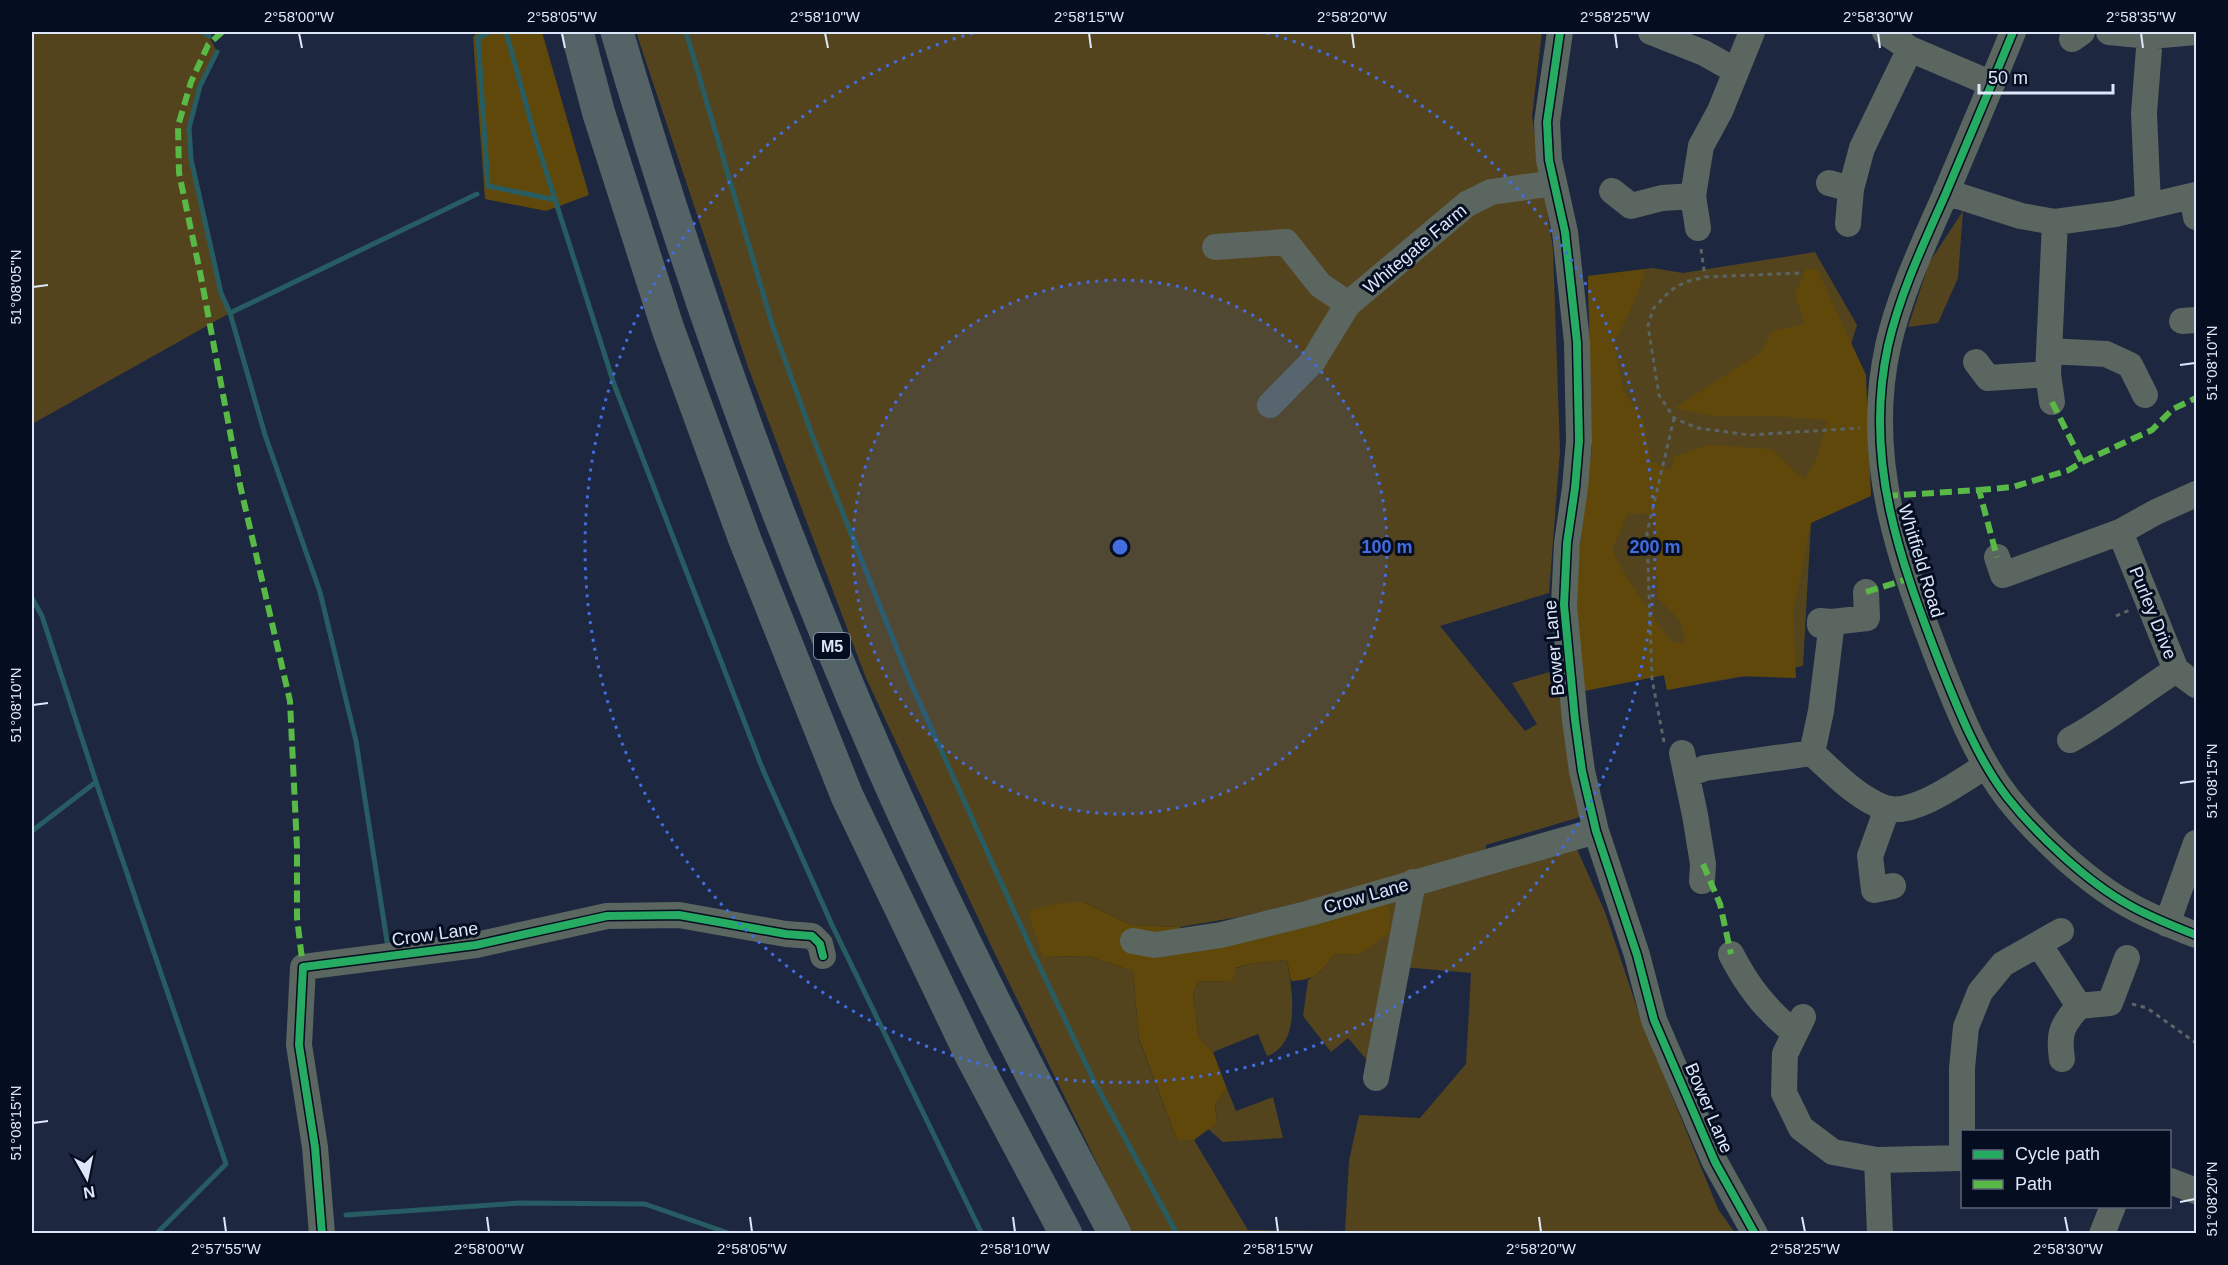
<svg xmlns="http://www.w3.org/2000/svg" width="2228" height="1265" viewBox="0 0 2228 1265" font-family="Helvetica,sans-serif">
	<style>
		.green { fill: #54441d; fill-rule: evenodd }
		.forest { fill: #5f4809; fill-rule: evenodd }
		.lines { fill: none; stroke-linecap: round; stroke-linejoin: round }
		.stream { stroke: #275c63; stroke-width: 5 }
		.path { stroke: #5b6465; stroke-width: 3; stroke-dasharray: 4.5 4.5; stroke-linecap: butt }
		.minor { stroke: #5a665f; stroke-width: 26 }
		.highway { stroke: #546365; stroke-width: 33 }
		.quiet { stroke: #58b947; stroke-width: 6; stroke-dasharray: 12 6; stroke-linecap: butt }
		.cycleway-casing { stroke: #050d21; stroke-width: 11 }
		.cycleway { stroke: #26ab63; stroke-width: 8 }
		.ticks { fill: none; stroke: #dee7f9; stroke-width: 2 }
		.ring { fill: none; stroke: #446ddf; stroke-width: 3; stroke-dasharray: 3 6 }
		.labels { text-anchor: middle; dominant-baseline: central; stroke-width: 6; stroke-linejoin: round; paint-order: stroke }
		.shield { fill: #050d21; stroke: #9da6b8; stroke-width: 1.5 }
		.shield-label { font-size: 16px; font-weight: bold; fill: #dee7f9 }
		.street-label { font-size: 18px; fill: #dee7f9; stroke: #050d21 }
		.centre { fill: #446ddf; stroke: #050d21; stroke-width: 3 }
		.ring-label { font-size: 18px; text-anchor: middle; font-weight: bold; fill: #446ddf; stroke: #050d21; stroke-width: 6; stroke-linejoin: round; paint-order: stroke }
		.neatline { fill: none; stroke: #dee7f9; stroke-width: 2 }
		.ticks-label { font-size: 15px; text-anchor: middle; fill: #dee7f9 }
	</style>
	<rect width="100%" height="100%" fill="#1d2740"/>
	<!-- green -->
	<path class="green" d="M32,32H202L209,36L217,52L197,94L189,128L191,159L221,293L230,313L32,424Z
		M636,32H1542L1532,116L1553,249L1560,451L1549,593L1440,626L1525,731L1537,724L1512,683L1556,670L1580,817L1486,845L1483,870L1576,847L1605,912L1640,1017L1718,1209L1735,1233H1131L994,952L866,678L748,367ZM1411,876L1402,967L1471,973L1466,1064L1420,1118L1359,1115L1349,1161L1345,1231L1248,1230L1194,1140H1177L1139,1040L1133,971L1088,956L1043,957L1084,902L1131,925L1180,927L1239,917Z
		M1963,211L1958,278L1938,323L1908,327L1929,263Z
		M1815,252L1857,325L1825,429L1829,468L1839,507L1811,523L1803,666L1667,690L1664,675L1584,691L1575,587L1592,447L1588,276L1653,268L1683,273Z
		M1402,895L1373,1067L1348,1038L1331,1052L1303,1016L1308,980L1320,972L1335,954L1359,955L1389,896Z
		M1287,960C1292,989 1302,1044 1267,1056L1258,1034L1213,1052L1199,1038L1193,994L1199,981L1233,982L1235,969L1249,964Z
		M1227,1089L1236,1111L1273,1097L1283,1138L1223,1142L1208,1129L1217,1123L1215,1105Z"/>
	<!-- forest -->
	<path class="forest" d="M478,32H542L589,195L546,211L485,199L473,37Z
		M1646,269L1635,300L1614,344L1623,390L1644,422L1651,461L1670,471L1674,457L1709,445L1772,449L1804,480L1817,458L1827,420L1775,416H1713L1675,408L1761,352L1772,331L1805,324L1795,295L1806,269H1817L1866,375L1871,496L1811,523L1793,612L1796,678L1738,676L1667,690L1664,675L1584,691L1575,587L1592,447L1588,276ZM1655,513L1657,597L1681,622L1685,643L1671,642L1627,578L1612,550L1627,514Z
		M1389,896L1390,932L1359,955L1335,954C1319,973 1317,980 1291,981L1287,960L1249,964L1236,968L1233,982L1199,981L1193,994L1199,1038L1213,1052L1227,1089L1215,1105L1217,1123L1194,1140H1177L1139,1039L1133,971L1088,956L1043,957L1028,911L1060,903L1084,902L1131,925L1180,927L1195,943Z"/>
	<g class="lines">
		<!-- stream -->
		<path class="stream" d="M203,32L209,36
			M490,32L478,38L488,186L556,200
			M506,32L536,140L614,384L763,770L832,925L982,1234
			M686,32L773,327L815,443L909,679L1028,942L1095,1083L1177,1234
			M217,52L200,86L189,128L191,159L221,293L230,313L265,435L320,592L356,741L388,948
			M230,313L477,194
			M32,598L42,616L101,797L226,1164L156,1234
			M32,831L96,782
			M346,1215L520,1203L645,1204L731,1234"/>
		<!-- path -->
		<path class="path" d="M1701,249L1705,277
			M1799,273L1705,277L1685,282L1670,291L1653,309L1648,326L1659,395L1674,418L1697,428L1750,435L1860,428
			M2116,616L2130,610
			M1664,742L1652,679L1647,533L1674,418
			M2132,1004L2147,1008L2196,1043"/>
		<!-- minor -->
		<path class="minor" d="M1560,32L1547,122L1549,160L1565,232L1577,342L1579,441L1575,488L1567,543L1564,605L1575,720L1582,771L1596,831L1637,955L1654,1020L1715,1162L1755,1234
			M1651,32L1704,53L1736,71
			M1885,32L1910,49L1992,84
			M2013,32C1991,86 1969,139 1946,193C1924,243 1900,293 1888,346C1863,460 1900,560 1940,664C1958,709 1977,758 2007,797C2036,834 2087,882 2129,905C2150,917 2173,926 2196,935
			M2109,32L2150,36L2196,32
			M2072,39L2082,32
			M1829,183L1851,189L1862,148L1910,49
			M1612,191L1631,206L1662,198L1693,196L1701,146L1720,111L1752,32
			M1946,192L2021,216L2055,222L2115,214L2196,195
			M1693,196L1698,228
			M2192,196L2196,217
			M2148,205L2144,113L2150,36
			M1848,224L1851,189
			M1215,247L1286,242L1320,285L1348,304L1467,204L1491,192L1554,183
			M2182,321L2196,320
			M2049,351L2106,354L2130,365L2145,395
			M1976,362L1988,378L2048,374L2055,222
			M2048,374L2052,402
			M1270,405L1313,361L1348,304
			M2120,532L2176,670L2196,685
			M1997,557L2003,575L2120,532L2156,512L2196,494
			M1820,625V621L1832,622L1867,618L1866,592
			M2070,740C2107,720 2140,693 2176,670
			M1682,753L1695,815L1703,864L1702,881
			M1812,753C1833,772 1857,798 1885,808C1913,817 1963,780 1985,766
			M1687,775L1705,768L1812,753L1821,711L1832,622
			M1887,809L1870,856L1874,890L1893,886
			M2167,924L2196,843
			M1133,941L1155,945L1221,935L1310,913L1596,831
			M2039,944L2079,1006
			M1731,954C1748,987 1766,1010 1795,1033
			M1803,1017L1785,1054L1784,1093L1801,1128L1833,1152L1877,1160L1962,1158
			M2062,1059C2058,1033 2062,1025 2079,1006L2110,1003L2127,958
			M1376,1078L1413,882
			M1962,1158V1068L1966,1027L1980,992L2003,964L2061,931
			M1877,1160L1880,1234
			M2170,1181L2196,1191
			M322,1234L315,1147L299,1045L303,967L476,945L607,916L679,915L786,934L812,936L820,944L823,956
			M2102,1234L2113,1206"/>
		<!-- highway -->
		<path class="highway" d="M577,32L599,114L668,329L745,540L847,796L972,1057L1066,1234
			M617,32C690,282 779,531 884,770C954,928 1034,1081 1115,1234"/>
		<!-- quiet -->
		<path class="quiet" d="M222,32L208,45L191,82L178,126L179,173L201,277L240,485L290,701L297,847V918L303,967
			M2052,402L2082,462
			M1979,490L2013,487L2069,470L2082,462L2152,430L2173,409L2196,398
			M1886,496L1979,490L1997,557
			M1866,592L1908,579
			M1703,864L1720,904L1731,954"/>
		<defs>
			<path id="cycleway" d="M1560,32L1547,122L1549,160L1565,232L1577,342L1579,441L1575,488L1567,543L1564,605L1575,720L1582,771L1596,831L1637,955L1654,1020L1715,1162L1755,1234
				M2013,32C1991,86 1969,139 1946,193C1924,243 1900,293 1888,346C1863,460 1900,560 1940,664C1958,709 1977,758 2007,797C2036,834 2087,882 2129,905C2150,917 2173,926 2196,935
				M322,1234L315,1147L299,1045L303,967L476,945L607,916L679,915L786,934L812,936L820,944L823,956"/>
		</defs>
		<!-- cycleway casing -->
		<use href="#cycleway" class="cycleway-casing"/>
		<!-- cycleway -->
		<use href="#cycleway" class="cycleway"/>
	</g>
	<!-- ticks -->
	<path class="ticks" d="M299,33L302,48M562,33L565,48M825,33L828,48M1089,33L1091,48M1352,33L1354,48M1615,33L1617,48M1878,33L1880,48M2141,33L2143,48M33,287L48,285M2180,365L2195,363M33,705L48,703M2180,783L2195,781M33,1123L48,1121M2180,1202L2195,1199M224,1217L226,1232M487,1217L489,1232M750,1217L752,1232M1013,1217L1015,1232M1276,1217L1278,1232M1539,1217L1541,1232M1802,1217L1805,1232M2065,1217L2068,1232"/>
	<!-- distance rings -->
	<circle cx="1120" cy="547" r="267" fill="#446ddf" fill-opacity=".12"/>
	<g class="ring">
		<circle cx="1120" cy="547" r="267"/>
		<path d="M1267 33A535 535 0 1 1 973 33"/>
	</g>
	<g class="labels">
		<!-- shield labels -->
		<rect class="shield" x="814" y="633" width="36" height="26" rx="4.5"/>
		<g class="shield-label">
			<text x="832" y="646">M5</text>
		</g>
		<!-- street labels -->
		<g class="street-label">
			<text transform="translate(1415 249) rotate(-40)">Whitegate Farm</text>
			<text transform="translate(1921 561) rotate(73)">Whitfield Road</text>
			<text transform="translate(2153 613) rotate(68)">Purley Drive</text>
			<text transform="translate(1554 648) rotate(-95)">Bower Lane</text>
			<text transform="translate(1366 896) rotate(-16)">Crow Lane</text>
			<text transform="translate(435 934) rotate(-8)">Crow Lane</text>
			<text transform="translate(1709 1108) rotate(67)">Bower Lane</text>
		</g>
	</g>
	<circle cx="1120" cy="547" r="9" class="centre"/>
	<g class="ring-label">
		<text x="1387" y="553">100 m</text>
		<text x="1655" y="553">200 m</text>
	</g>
	<!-- border -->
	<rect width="2228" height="1265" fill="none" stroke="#050d21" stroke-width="66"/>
	<!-- legend -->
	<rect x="1961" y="1130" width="210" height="78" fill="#050d21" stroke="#5c6477" stroke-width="1.5"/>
	<rect x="1973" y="1150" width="30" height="9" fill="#26ab63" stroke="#5c6477" stroke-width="1.5"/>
	<text x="2015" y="1160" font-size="18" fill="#dee7f9">Cycle path</text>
	<rect x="1973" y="1180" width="30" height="9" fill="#58b947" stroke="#5c6477" stroke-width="1.5"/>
	<text x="2015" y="1190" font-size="18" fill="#dee7f9">Path</text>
	<!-- north arrow -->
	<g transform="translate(87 1178) rotate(171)" stroke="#050d21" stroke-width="4.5" paint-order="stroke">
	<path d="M0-4.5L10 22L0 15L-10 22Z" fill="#dee7f9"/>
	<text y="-9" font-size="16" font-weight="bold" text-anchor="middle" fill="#dee7f9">N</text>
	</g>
	<!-- scale -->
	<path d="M1979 84v9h134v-9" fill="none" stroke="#dee7f9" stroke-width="3"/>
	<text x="1988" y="84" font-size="18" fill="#dee7f9" stroke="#050d21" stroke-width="4.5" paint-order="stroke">50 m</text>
	<rect x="33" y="33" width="2162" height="1199" class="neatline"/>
	<g class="ticks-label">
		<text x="299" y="22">2°58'00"W</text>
		<text x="562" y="22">2°58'05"W</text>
		<text x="825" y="22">2°58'10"W</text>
		<text x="1089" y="22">2°58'15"W</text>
		<text x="1352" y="22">2°58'20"W</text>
		<text x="1615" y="22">2°58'25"W</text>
		<text x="1878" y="22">2°58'30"W</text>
		<text x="2141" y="22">2°58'35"W</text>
		<text transform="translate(16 287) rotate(-90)" y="5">51°08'05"N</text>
		<text transform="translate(2212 363) rotate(-90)" y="5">51°08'10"N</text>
		<text transform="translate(16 705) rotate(-90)" y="5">51°08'10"N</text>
		<text transform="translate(2212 781) rotate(-90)" y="5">51°08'15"N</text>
		<text transform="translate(16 1123) rotate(-90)" y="5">51°08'15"N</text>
		<text transform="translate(2212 1199) rotate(-90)" y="5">51°08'20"N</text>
		<text x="226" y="1254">2°57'55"W</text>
		<text x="489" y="1254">2°58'00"W</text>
		<text x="752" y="1254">2°58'05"W</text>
		<text x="1015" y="1254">2°58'10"W</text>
		<text x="1278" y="1254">2°58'15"W</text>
		<text x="1541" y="1254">2°58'20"W</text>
		<text x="1805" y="1254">2°58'25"W</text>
		<text x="2068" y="1254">2°58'30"W</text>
	</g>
</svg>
